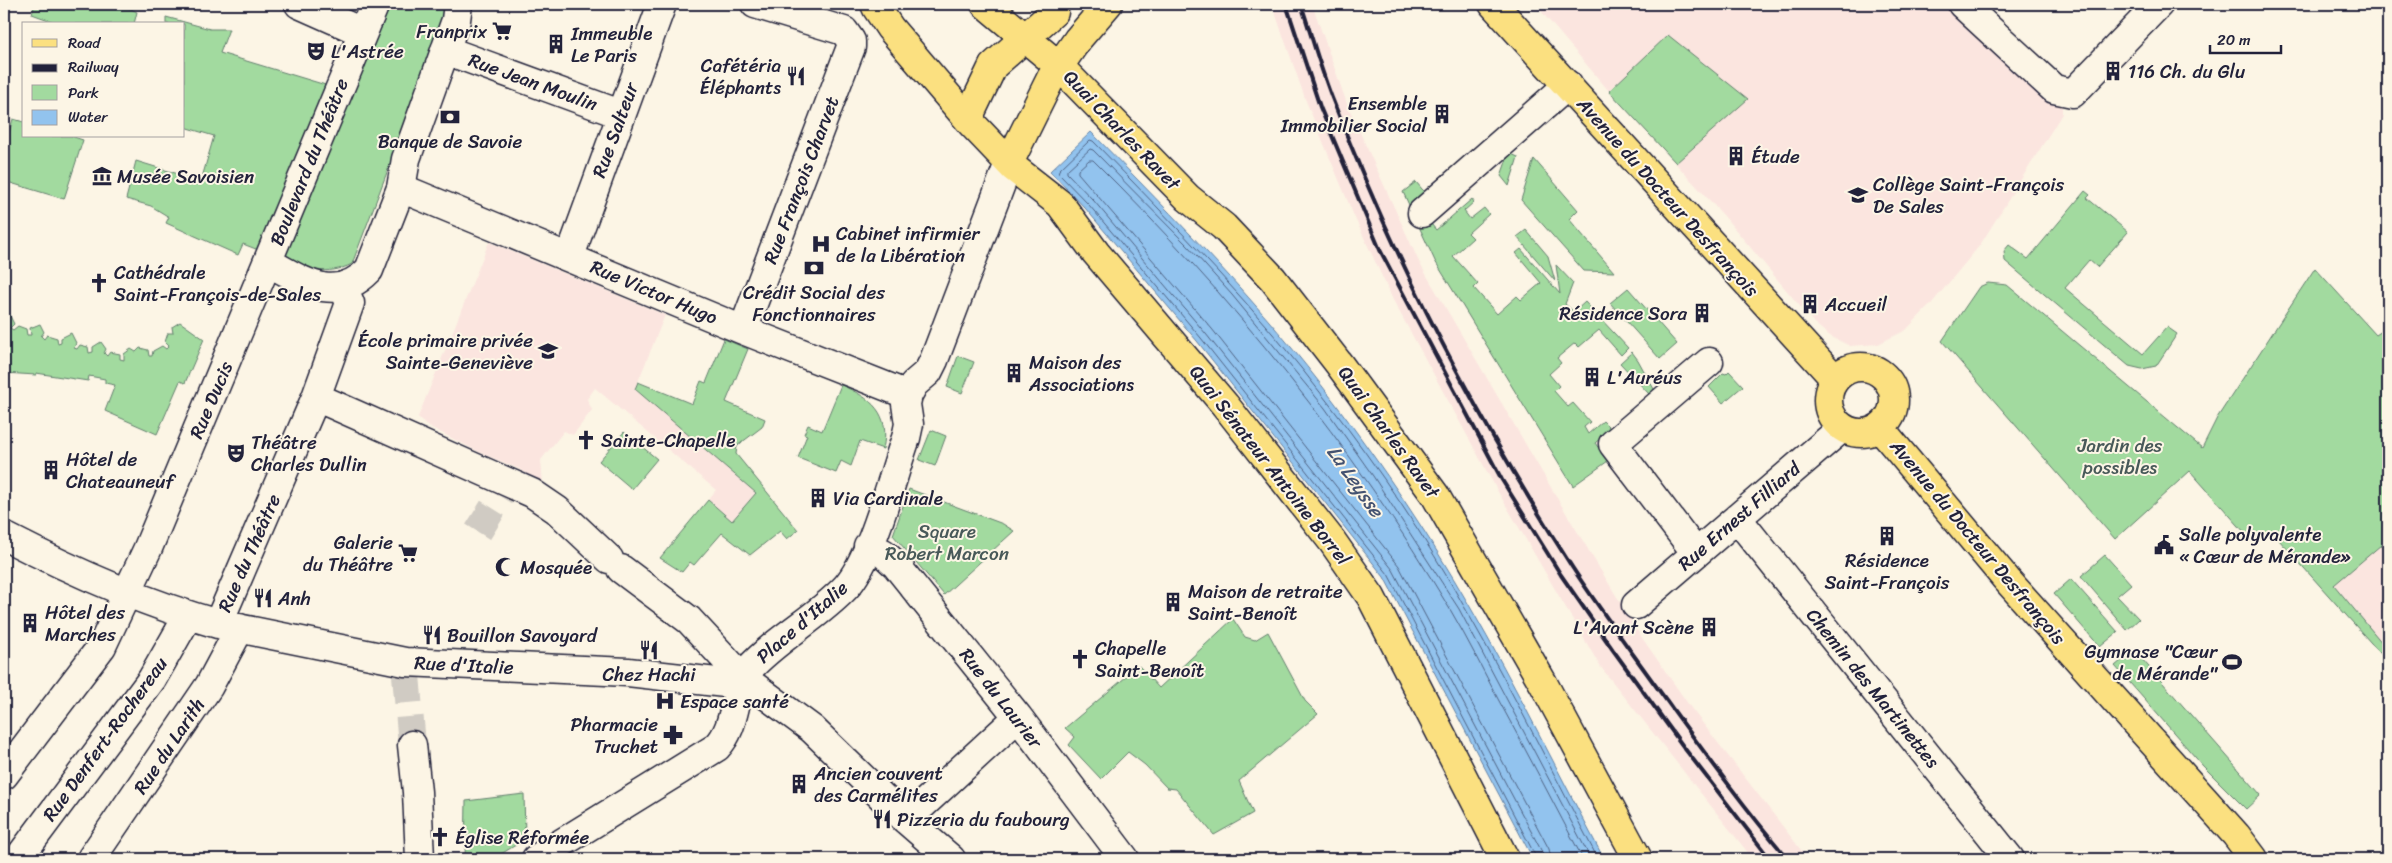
<svg xmlns="http://www.w3.org/2000/svg" width="2392" height="863" viewBox="0 0 2392 863" font-family="Sriracha,sans-serif">
	<style>
		.built { fill: #fbe5df }
		.green { fill: #a2da9f; stroke: #627e6d }
		.water { fill: #92c3ee; stroke: #6583a6 }
		.lines { fill: none; stroke-linecap: round; stroke-linejoin: round }
		.shore { stroke: #4f6283; stroke-width: 1 }
		.minor-tunnel { stroke: #d0cbc3; stroke-width: 28; stroke-dasharray: 28 14; stroke-linecap: butt }
		.minor-casing { stroke: #22223b; stroke-width: 31 }
		.major-casing { stroke: #22223b; stroke-width: 31 }
		.minor { stroke: #fcf5e5; stroke-width: 28 }
		.major { stroke: #fbe080; stroke-width: 28 }
		.rail { stroke: #22223b; stroke-width: 4 }
		.labels { text-anchor: middle; dominant-baseline: central; stroke-width: 4; stroke-linejoin: round; paint-order: stroke }
		.poi-label { font-size: 19px; fill: #22223b; stroke: #fcf5e5; text-anchor: start }
		.street-label { font-size: 19px; fill: #22223b; stroke: #fcf5e5 }
		.park-label { font-size: 19px; fill: #485959; stroke: #fcf5e5 }
		.water-label { font-size: 20px; font-style: italic; fill: #445271; stroke: #fcf5e5 }
	</style>
	<rect width="100%" height="100%" fill="#fcf5e5"/>
	<filter id="ink" filterUnits="userSpaceOnUse"><feTurbulence type="fractalNoise" baseFrequency=".02" numOctaves="2"/><feDisplacementMap in="SourceGraphic" scale="10" xChannelSelector="R" yChannelSelector="G"/><feConvolveMatrix kernelMatrix="1 2 1 2 8 2 1 2 1" color-interpolation-filters="sRGB"/></filter>
	<g filter="url(#ink)">
		<!-- built -->
		<path class="built" d="M1272,4H1312L1347,104L1420,264L1566,513L1640,635L1691,708L1808,859H1753L1600,666L1497,490L1393,300L1354,216L1306,101Z
			M1535,4H1953L2062,106V114L1980,245L1932,303L1906,330L1878,344L1850,346L1830,336L1814,323L1724,216L1609,91Z
			M489,242L665,315L635,389L756,493L732,521L708,500L716,490L595,388L587,399L592,410L573,435L564,431L541,460L543,484L519,469L479,452L426,425L418,417Z
			M2388,539V650L2334,585Z"/>
		<!-- green -->
		<path class="green" d="M35,4H131L129,8L137,12L134,24H53L54,22L32,14Z
			M381,4H443L447,15L352,264C328,276 304,271 283,255Z
			M166,17L210,29H229L220,53L329,86L261,251L243,244L238,255L166,223L169,217L151,206L126,199L136,161L201,181L214,136L184,127V24H166Z
			M1668,35L1748,99L1676,163L1609,91Z
			M13,119L24,122V136H71L83,140L64,199L4,181V150Z
			M1509,153L1518,157L1509,186L1501,176Z
			M1534,159L1578,210L1569,219L1614,272L1584,271L1521,200Z
			M1416,182L1434,203L1422,213L1436,230L1472,199L1474,202L1464,211L1470,219L1484,208L1489,214L1468,233L1473,238L1453,256L1478,284L1474,288L1497,314L1517,296L1521,300L1541,283L1516,253L1521,249L1560,294L1556,265L1573,283L1565,304L1574,312L1585,302L1628,348L1621,355L1599,330L1579,347L1575,343L1557,358L1561,363L1549,374L1559,386L1554,391L1568,407L1573,403L1590,422L1584,427L1588,434L1603,421L1611,429L1595,443L1608,461L1573,486L1435,261L1403,192Z
			M2085,191L2090,195L2087,198L2128,232L2097,267L2089,260L2065,288L2143,354L2167,327L2177,334L2156,366L2142,369L2129,366L2005,261L2004,251L2009,245L2028,259Z
			M1526,230L1548,256L1555,281L1517,237Z
			M2315,268L2376,335L2388,327V539L2334,585L2388,650V662L2270,530L2254,543L2190,471L2115,539L1942,341L1979,287L1988,283L2007,285L2202,448L2217,418Z
			M1628,288L1677,344L1660,359L1610,303Z
			M9,314L14,324L10,328L13,330L18,326L26,329L27,335H31L30,328L40,324L44,332L41,336L44,339L47,335L57,338L58,344L61,343V338L71,333L76,343L74,348L77,349L80,345L88,347L89,353L93,352V347L101,342L106,349L104,353L107,356L110,352L120,354V359L124,360V354L131,349L136,352L140,348L148,350L149,356H152L153,351L162,346L166,349L169,346L165,342L168,333H173L172,327L180,322L204,339L185,383L180,381L157,434L105,411L115,385L105,383V379L89,376L88,381L36,373V375L4,373V317Z
			M724,339L748,349L726,402L765,419L762,427L737,446L736,454L798,530L787,539L780,531L750,555L722,533L694,565L690,562L682,572L660,558L708,500L732,521L756,493L635,389L638,382L692,404L701,381L706,383Z
			M1632,352L1638,360L1655,391L1650,395L1620,363Z
			M958,356L974,362L962,393L947,387Z
			M1729,371L1743,386L1723,403L1709,387L1723,373L1726,374Z
			M841,385C871,398 891,413 883,449L860,441L851,466L841,461L836,473L798,458L807,435L804,434L808,425L822,431Z
			M931,430L946,436L935,466L919,460Z
			M624,432L657,459L632,489L599,461Z
			M909,489L1003,524L1014,531L944,595L893,535Z
			M2105,555L2131,584L2117,596L2139,619L2127,630L2081,576Z
			M2071,579L2118,632L2100,647L2054,594Z
			M1233,619L1245,637L1255,640L1268,632L1305,701L1318,714L1239,781L1253,813L1214,835L1176,789L1167,788L1145,765L1128,752L1101,779L1069,745L1075,737L1065,728L1139,666L1159,688Z
			M2134,650L2261,795L2246,809L2203,766L2115,666Z
			M524,794L525,835L519,843L493,859H465L466,801Z"/>
		<!-- water -->
		<path class="water" d="M1091,132C1176,219 1262,305 1335,403C1383,467 1429,535 1469,605C1517,688 1559,774 1604,859H1533L1384,577L1197,341L1085,208L1050,171Z"/>
		<g class="lines">
			<!-- shore -->
			<path class="shore" d="M1537,859L1388,574L1201,338L1089,205L1058,173L1059,170L1090,140L1093,141C1176,226 1258,310 1330,405C1379,469 1426,538 1465,608C1512,690 1554,775 1598,859
				M1544,859L1542,852L1393,570L1206,334L1094,201L1067,173V170L1090,149L1093,150L1188,246L1232,295L1325,408L1373,476L1459,609L1591,859
				M1551,859L1549,849L1399,566L1212,329L1078,173V170L1089,160H1093C1233,298 1350,442 1451,611C1468,640 1483,670 1498,699C1527,752 1555,806 1583,859"/>
			<!-- minor-tunnel -->
			<path class="minor-tunnel" d="M478,532L506,487
				M406,675L412,745"/>
			<defs>
				<path id="minor" d="M299,4L362,32
					M1962,4L2054,89L2073,93L2159,4
					M445,50L620,114
					M401,188L743,330L908,395
					M1422,213L1568,85
					M570,256L662,4
					M268,262C303,281 335,305 369,270L401,188L406,159L456,20L458,4
					M743,330L851,47V41L844,31L755,4
					M316,397L532,493L557,510L609,559
					M1737,518L2010,859
					M4,536C72,571 143,603 218,624L405,662L628,672L725,683L743,678
					M868,546L883,553L896,565L1018,717L1125,859
					M1696,553L1613,444L1709,362
					M621,569L689,620L743,678L812,729L906,820L951,859
					M1636,605L1842,428
					M218,624L316,397L350,303L343,287
					M412,745L417,792L420,859
					M4,775L102,646L148,548L375,4
					M906,820L1018,717
					M18,859L152,679L188,616
					M91,859L209,686L240,628
					M536,859L717,747C738,725 732,693 749,669C777,638 817,618 846,587C872,559 892,477 906,438L909,424L906,404L908,395L914,384L928,372L934,360L1009,163"/>
				<path id="major" d="M879,4L876,7L890,28L971,123L1014,168L1060,204L1096,253L1225,405L1332,541L1371,597L1505,859
					M985,4L1059,66L1188,198L1224,227L1273,279L1339,364L1435,495L1543,683L1638,859
					M1493,4L1835,379
					M971,123V112L993,66L1054,12
					M1009,163L1051,78L1078,39L1108,4
					M1828 400a33 33 0 1 1 66 0a33 33 0 1 1-66 0Z
					M1880,428L2007,580L2236,835L2254,859"/>
			</defs>
			<!-- minor casing -->
			<use href="#minor" class="minor-casing"/>
			<!-- major casing -->
			<use href="#major" class="major-casing"/>
			<!-- minor -->
			<use href="#minor" class="minor"/>
			<!-- major -->
			<use href="#major" class="major"/>
			<!-- rail -->
			<path class="rail" d="M1286,4L1320,107L1380,250L1502,480L1561,575L1613,650L1685,749L1770,859
				M1301,4C1312,37 1321,71 1334,103C1396,264 1479,422 1572,567C1600,610 1631,651 1661,693C1702,749 1743,806 1788,859"/>
		</g>
	</g>
	<!-- icons -->
	<defs>
		<symbol id="supermarket-bare" viewBox="-9 -9 18 18"><path d="M-6-5.5h2.5l.6 2H6L4.5 2H-2.5L-4.4-4H-6ZM-1.5 3.2a1.3 1.3 0 1 0 .1 0ZM3 3.2a1.3 1.3 0 1 0 .1 0Z" fill="#22223b" stroke="#fcf5e5" stroke-width="2.5" paint-order="stroke"/></symbol>
		<symbol id="building-bare" viewBox="-9 -9 18 18"><path d="M-4-6H4V6H1V3H-1V6H-4ZM-2.5-4.3h1.7v1.8h-1.7ZM.8-4.3h1.7v1.8H.8ZM-2.5-1h1.7V.8h-1.7ZM.8-1h1.7V.8H.8Z" fill="#22223b" stroke="#fcf5e5" stroke-width="2.5" paint-order="stroke"/></symbol>
		<symbol id="theatre-bare" viewBox="-9 -9 18 18"><path d="M-5-5.5Q0-4 5-5.5V0Q5 5 0 6Q-5 5-5 0ZM-3.3-2.5H-1v1.5H-3.3ZM1-2.5H3.3v1.5H1ZM-2.8 1Q0 5.5 2.8 1Z" fill="#22223b" stroke="#fcf5e5" stroke-width="2.5" paint-order="stroke"/></symbol>
		<symbol id="restaurant-bare" viewBox="-9 -9 18 18"><path d="M-5-6h1v4h1v-4h1v4h1v-4h1v5L-1.5 .5V6h-2V.5L-5-1ZM5-6V6H3V1.5H1.5Q1.5-4 5-6Z" fill="#22223b" stroke="#fcf5e5" stroke-width="2.5" paint-order="stroke"/></symbol>
		<symbol id="bank-bare" viewBox="-9 -9 18 18"><path d="M-6-4H6V4H-6ZM0-2.3a2.3 2.3 0 1 0 0 4.6a2.3 2.3 0 1 0 0-4.6Z" fill="#22223b" stroke="#fcf5e5" stroke-width="2.5" paint-order="stroke"/></symbol>
		<symbol id="museum-bare" viewBox="-9 -9 18 18"><path d="M0-6L6-3V-2H-6V-3ZM-5-1h2V3h-2ZM-1-1h2V3h-2ZM3-1h2V3H3ZM-6 4H6V6H-6Z" fill="#22223b" stroke="#fcf5e5" stroke-width="2.5" paint-order="stroke"/></symbol>
		<symbol id="school-bare" viewBox="-9 -9 18 18"><path d="M0-5L7-2L0 1L-7-2ZM-4 1L0 2.5L4 1V4Q0 6-4 4Z" fill="#22223b" stroke="#fcf5e5" stroke-width="2.5" paint-order="stroke"/></symbol>
		<symbol id="hospital-bare" viewBox="-9 -9 18 18"><path d="M-5-5h3v3.5h4V-5h3V5h-3V1.5h-4V5h-3Z" fill="#22223b" stroke="#fcf5e5" stroke-width="2.5" paint-order="stroke"/></symbol>
		<symbol id="church-bare" viewBox="-9 -9 18 18"><path d="M-1.2-6h2.4v3.5h3.3v2.4h-3.3V6h-2.4V-.1h-3.3v-2.4h3.3Z" fill="#22223b" stroke="#fcf5e5" stroke-width="2.5" paint-order="stroke"/></symbol>
		<symbol id="civic-bare" viewBox="-9 -9 18 18"><path d="M-.6-6.5H3V-4.5H.6V-3L4-1V1h2V6H-6V1h2V-1L-.6-3ZM-1.2 2.5V6h2.4V2.5Z" fill="#22223b" stroke="#fcf5e5" stroke-width="2.5" paint-order="stroke"/></symbol>
		<symbol id="mosque-bare" viewBox="-9 -9 18 18"><path d="M3.5-4.9A6 6 0 1 0 3.5 4.9A5 5 0 1 1 3.5-4.9Z" fill="#22223b" stroke="#fcf5e5" stroke-width="2.5" paint-order="stroke"/></symbol>
		<symbol id="stadium-bare" viewBox="-9 -9 18 18"><path d="M0-5a6.5 5 0 1 0 0 10a6.5 5 0 1 0 0-10ZM-3.5-1.8h7v3.6h-7Z" fill="#22223b" stroke="#fcf5e5" stroke-width="2.5" paint-order="stroke"/></symbol>
		<symbol id="pharmacy-bare" viewBox="-9 -9 18 18"><path d="M-2-6h4v4h4v4h-4v4h-4v-4h-4v-4h4Z" fill="#22223b" stroke="#fcf5e5" stroke-width="2.5" paint-order="stroke"/></symbol>
	</defs>
	<g fill-rule="evenodd">
		<use href="#supermarket-bare" x="488" y="17" width="28" height="28"/>
		<use href="#building-bare" x="542" y="30" width="28" height="28"/>
		<use href="#theatre-bare" x="302" y="37" width="28" height="28"/>
		<use href="#building-bare" x="2099" y="57" width="28" height="28"/>
		<use href="#restaurant-bare" x="782" y="62" width="28" height="28"/>
		<use href="#building-bare" x="1428" y="100" width="28" height="28"/>
		<use href="#bank-bare" x="436" y="103" width="28" height="28"/>
		<use href="#building-bare" x="1722" y="142" width="28" height="28"/>
		<use href="#museum-bare" x="88" y="162" width="28" height="28"/>
		<use href="#school-bare" x="1844" y="181" width="28" height="28"/>
		<use href="#hospital-bare" x="807" y="230" width="28" height="28"/>
		<use href="#bank-bare" x="800" y="254" width="28" height="28"/>
		<use href="#church-bare" x="85" y="269" width="28" height="28"/>
		<use href="#building-bare" x="1796" y="290" width="28" height="28"/>
		<use href="#building-bare" x="1688" y="299" width="28" height="28"/>
		<use href="#school-bare" x="534" y="337" width="28" height="28"/>
		<use href="#building-bare" x="1000" y="359" width="28" height="28"/>
		<use href="#building-bare" x="1578" y="363" width="28" height="28"/>
		<use href="#church-bare" x="572" y="426" width="28" height="28"/>
		<use href="#theatre-bare" x="222" y="439" width="28" height="28"/>
		<use href="#building-bare" x="37" y="456" width="28" height="28"/>
		<use href="#building-bare" x="804" y="484" width="28" height="28"/>
		<use href="#building-bare" x="1873" y="522" width="28" height="28"/>
		<use href="#civic-bare" x="2150" y="531" width="28" height="28"/>
		<use href="#supermarket-bare" x="394" y="539" width="28" height="28"/>
		<use href="#mosque-bare" x="491" y="553" width="28" height="28"/>
		<use href="#restaurant-bare" x="249" y="584" width="28" height="28"/>
		<use href="#building-bare" x="1159" y="588" width="28" height="28"/>
		<use href="#building-bare" x="16" y="609" width="28" height="28"/>
		<use href="#building-bare" x="1695" y="613" width="28" height="28"/>
		<use href="#restaurant-bare" x="418" y="621" width="28" height="28"/>
		<use href="#restaurant-bare" x="635" y="636" width="28" height="28"/>
		<use href="#church-bare" x="1066" y="645" width="28" height="28"/>
		<use href="#stadium-bare" x="2218" y="648" width="28" height="28"/>
		<use href="#hospital-bare" x="651" y="687" width="28" height="28"/>
		<use href="#pharmacy-bare" x="659" y="721" width="28" height="28"/>
		<use href="#building-bare" x="785" y="770" width="28" height="28"/>
		<use href="#restaurant-bare" x="868" y="805" width="28" height="28"/>
		<use href="#church-bare" x="426" y="823" width="28" height="28"/>
	</g>
	<g class="labels">
		<!-- poi labels -->
		<g class="poi-label">
			<text x="487" y="31" text-anchor="end">Franprix</text>
			<text x="571" y="33">Immeuble<tspan x="571" dy="22">Le Paris</tspan></text>
			<text x="331" y="51">L'Astrée</text>
			<text x="781" y="65" text-anchor="end">Cafétéria<tspan x="781" dy="22">Éléphants</tspan></text>
			<text x="2128" y="71">116 Ch. du Glu</text>
			<text x="1427" y="103" text-anchor="end">Ensemble<tspan x="1427" dy="22">Immobilier Social</tspan></text>
			<text x="450" y="141" text-anchor="middle">Banque de Savoie</text>
			<text x="1751" y="156">Étude</text>
			<text x="117" y="176">Musée Savoisien</text>
			<text x="1873" y="184">Collège Saint-François<tspan x="1873" dy="22">De Sales</tspan></text>
			<text x="836" y="233">Cabinet infirmier<tspan x="836" dy="22">de la Libération</tspan></text>
			<text x="114" y="272">Cathédrale<tspan x="114" dy="22">Saint-François-de-Sales</tspan></text>
			<text x="814" y="292" text-anchor="middle">Crédit Social des<tspan x="814" dy="22">Fonctionnaires</tspan></text>
			<text x="1825" y="304">Accueil</text>
			<text x="1687" y="313" text-anchor="end">Résidence Sora</text>
			<text x="533" y="340" text-anchor="end">École primaire privée<tspan x="533" dy="22">Sainte-Geneviève</tspan></text>
			<text x="1029" y="362">Maison des<tspan x="1029" dy="22">Associations</tspan></text>
			<text x="1607" y="377">L'Auréus</text>
			<text x="601" y="440">Sainte-Chapelle</text>
			<text x="251" y="442">Théâtre<tspan x="251" dy="22">Charles Dullin</tspan></text>
			<text x="66" y="459">Hôtel de<tspan x="66" dy="22">Chateauneuf</tspan></text>
			<text x="833" y="498">Via Cardinale</text>
			<text x="2179" y="534">Salle polyvalente<tspan x="2179" dy="22">« Cœur de Mérande»</tspan></text>
			<text x="393" y="542" text-anchor="end">Galerie<tspan x="393" dy="22">du Théâtre</tspan></text>
			<text x="1887" y="560" text-anchor="middle">Résidence<tspan x="1887" dy="22">Saint-François</tspan></text>
			<text x="520" y="567">Mosquée</text>
			<text x="1188" y="591">Maison de retraite<tspan x="1188" dy="22">Saint-Benoît</tspan></text>
			<text x="278" y="598">Anh</text>
			<text x="45" y="612">Hôtel des<tspan x="45" dy="22">Marches</tspan></text>
			<text x="1694" y="627" text-anchor="end">L'Avant Scène</text>
			<text x="447" y="635">Bouillon Savoyard</text>
			<text x="1095" y="648">Chapelle<tspan x="1095" dy="22">Saint-Benoît</tspan></text>
			<text x="2217" y="651" text-anchor="end">Gymnase "Cœur<tspan x="2217" dy="22">de Mérande"</tspan></text>
			<text x="649" y="674" text-anchor="middle">Chez Hachi</text>
			<text x="680" y="701">Espace santé</text>
			<text x="658" y="724" text-anchor="end">Pharmacie<tspan x="658" dy="22">Truchet</tspan></text>
			<text x="814" y="773">Ancien couvent<tspan x="814" dy="22">des Carmélites</tspan></text>
			<text x="897" y="819">Pizzeria du faubourg</text>
			<text x="455" y="837">Église Réformée</text>
		</g>
		<!-- street labels -->
		<g class="street-label">
			<text transform="translate(533 82) rotate(20)">Rue Jean Moulin</text>
			<text transform="translate(615 130) rotate(-70)">Rue Salteur</text>
			<text transform="translate(1122 130) rotate(46)">Quai Charles Ravet</text>
			<text transform="translate(309 162) rotate(-68)">Boulevard du Théâtre</text>
			<text transform="translate(801 180) rotate(-69)">Rue François Charvet</text>
			<text transform="translate(1668 197) rotate(48)">Avenue du Docteur Desfrançois</text>
			<text transform="translate(654 292) rotate(23)">Rue Victor Hugo</text>
			<text transform="translate(211 400) rotate(-67)">Rue Ducis</text>
			<text transform="translate(1389 432) rotate(54)">Quai Charles Ravet</text>
			<text transform="translate(1270 465) rotate(52)">Quai Sénateur Antoine Borrel</text>
			<text transform="translate(1739 516) rotate(-41)">Rue Ernest Filliard</text>
			<text transform="translate(1978 542) rotate(50)">Avenue du Docteur Desfrançois</text>
			<text transform="translate(249 553) rotate(-66)">Rue du Théâtre</text>
			<text transform="translate(802 622) rotate(-41)">Place d'Italie</text>
			<text transform="translate(464 665) rotate(3)">Rue d'Italie</text>
			<text transform="translate(1873 688) rotate(51)">Chemin des Martinettes</text>
			<text transform="translate(1001 698) rotate(52)">Rue du Laurier</text>
			<text transform="translate(105 739) rotate(-54)">Rue Denfert-Rochereau</text>
			<text transform="translate(169 746) rotate(-56)">Rue du Larith</text>
		</g>
		<!-- park labels -->
		<g class="park-label">
			<text x="2120" y="445">Jardin des<tspan x="2120" dy="22">possibles</tspan></text>
			<text x="947" y="531">Square<tspan x="947" dy="22">Robert Marcon</tspan></text>
		</g>
		<!-- water labels -->
		<g class="water-label">
			<text transform="translate(1355 481) rotate(55)">La Leysse</text>
		</g>
	</g>
	<!-- margin -->
	<rect width="2392" height="863" fill="none" stroke="#fcf5e5" stroke-width="20"/>
	<rect x="10" y="10" width="2372" height="843" fill="none" stroke="#22223b" stroke-width="2" filter="url(#ink)"/>
	<!-- legend -->
	<rect x="22" y="22" width="162" height="115" fill="#fcf5e5" stroke="#a5a1a1"/>
	<rect x="32" y="39" width="25" height="8" fill="#fbe080" stroke="#a5a1a1"/>
	<text x="68" y="48" font-size="15" fill="#22223b">Road</text>
	<rect x="32" y="64" width="25" height="8" fill="#22223b" stroke="#a5a1a1"/>
	<text x="68" y="72" font-size="15" fill="#22223b">Railway</text>
	<rect x="32" y="85" width="25" height="15" fill="#a2da9f" stroke="#a5a1a1"/>
	<text x="68" y="98" font-size="15" fill="#22223b">Park</text>
	<rect x="32" y="110" width="25" height="15" fill="#92c3ee" stroke="#a5a1a1"/>
	<text x="68" y="122" font-size="15" fill="#22223b">Water</text>
	<!-- scale -->
	<path d="M2210 45v8h71v-8" fill="none" stroke="#22223b" stroke-width="2.5"/>
	<text x="2217" y="45" font-size="15" fill="#22223b" stroke="#fcf5e5" stroke-width="4" paint-order="stroke">20 m</text>
</svg>
